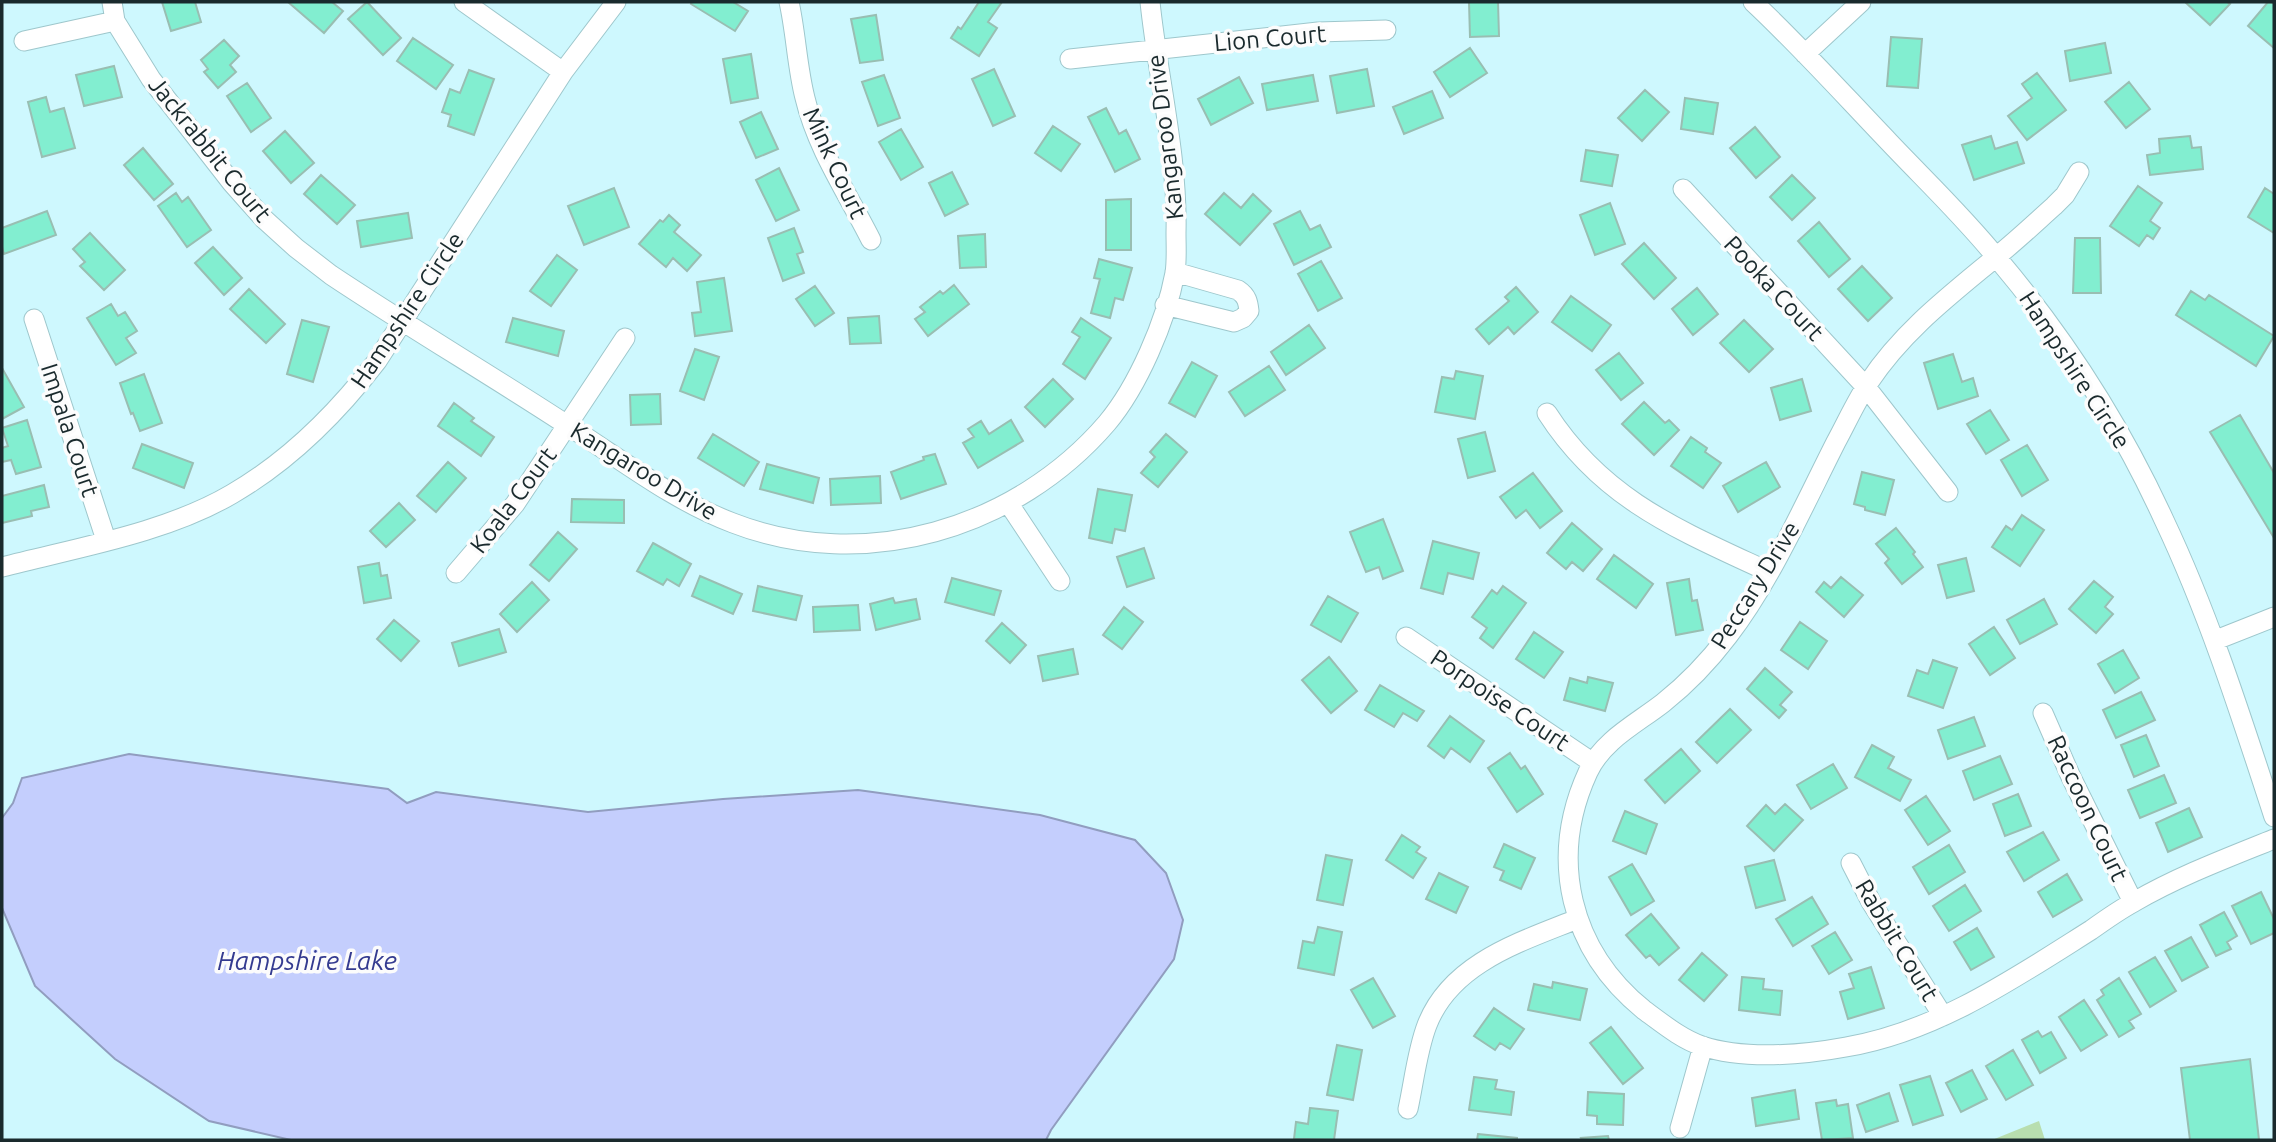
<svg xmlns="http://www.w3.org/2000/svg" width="2276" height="1142" viewBox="0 0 2276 1142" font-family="Ubuntu,sans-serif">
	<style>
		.green { fill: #b8deaf }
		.water { fill: #c4cefd; stroke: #919dbf; stroke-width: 2 }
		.building { fill: #82eed0; stroke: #99beb2; stroke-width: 2 }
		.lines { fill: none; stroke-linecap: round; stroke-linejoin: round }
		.minor-casing { stroke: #9ec7cc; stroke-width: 21 }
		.minor { stroke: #fff; stroke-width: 19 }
		.labels { text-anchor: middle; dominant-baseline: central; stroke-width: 7; stroke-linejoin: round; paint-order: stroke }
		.street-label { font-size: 24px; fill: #1a2a2d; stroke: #fcfcfc }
		.water-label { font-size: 26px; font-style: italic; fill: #343b90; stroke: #fcfcfc }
	</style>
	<rect width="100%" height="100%" fill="#cef8fe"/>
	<!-- green -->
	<path class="green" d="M2039,1121L2045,1140H1992Z"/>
	<!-- water -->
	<path class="water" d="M129,754L388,789L407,803L436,792L588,812L723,799L858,790L1040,815L1135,840L1166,873L1183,920L1174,959L1051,1130L1046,1140H291L209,1121L115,1059L35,986L2,908V818L13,803L22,778Z"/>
	<!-- building -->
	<path class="building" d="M162,2H195L201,22L171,31Z
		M288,2H332L343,11L324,33Z
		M367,2L401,38L383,55L348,19Z
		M692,2H733L748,11L735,31L691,4Z
		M979,2H1002L988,22L997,28L979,56L951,38L958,27L961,29Z
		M1469,2H1498L1499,36L1470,37Z
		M2185,2H2227L2230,4L2210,25Z
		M2268,2L2274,3V48L2248,26Z
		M876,15L883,60L860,63L851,19Z
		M1891,37L1922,39L1918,88L1887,86Z
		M413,38L453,65L436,89L397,61Z
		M224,40L239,56L230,65L236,72L218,88L204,72L208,69L201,60Z
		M2105,43L2111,73L2070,81L2065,51Z
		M1470,48L1487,73L1450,97L1434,72Z
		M751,54L758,98L731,103L723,59Z
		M114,66L122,97L84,106L76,75Z
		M994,69L1015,116L993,126L972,79Z
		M1367,69L1374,106L1337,113L1330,76Z
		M469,70L494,79L474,135L448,126L451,115L442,112L450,89L460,93Z
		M2037,73L2066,110L2027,140L2008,116L2032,98L2022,84Z
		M884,75L900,118L878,126L862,82Z
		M1313,75L1318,101L1267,110L1262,84Z
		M1239,77L1253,103L1211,125L1198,99Z
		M2129,82L2150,109L2126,128L2105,102Z
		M247,83L271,118L251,132L227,96Z
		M1645,90L1669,112L1642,141L1618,118Z
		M1432,91L1443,118L1404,134L1393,107Z
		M46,97L50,112L64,108L75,148L42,157L28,102Z
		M1685,98L1718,103L1713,134L1681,129Z
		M1106,108L1119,134L1126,130L1140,159L1115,172L1088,117Z
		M761,112L778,149L756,158L740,122Z
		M1053,126L1080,144L1061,171L1035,153Z
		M1755,127L1780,157L1756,178L1730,148Z
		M901,129L923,167L901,180L879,142Z
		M285,131L314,163L291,183L263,151Z
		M1991,136L1995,149L2017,142L2024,163L1974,180L1962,145Z
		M2190,136L2192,148L2201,147L2203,169L2150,175L2147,155L2160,153L2159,139Z
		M143,148L173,184L154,200L124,165Z
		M1586,150L1618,155L1612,186L1581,181Z
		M779,168L799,210L776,221L756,180Z
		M952,172L968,204L945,216L929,183Z
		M321,175L355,205L337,224L304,194Z
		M1792,175L1815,198L1792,220L1770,197Z
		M2138,186L2162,203L2150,221L2160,228L2153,239L2147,235L2139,246L2110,226Z
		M614,188L629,227L584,245L568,206Z
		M2265,188L2274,194V233L2248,217Z
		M176,193L182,202L188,197L211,230L187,247L158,206Z
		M1224,193L1241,208L1253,194L1271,211L1240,245L1205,214Z
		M1131,199V250H1106V200Z
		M1610,203L1625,244L1595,255L1580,215Z
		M47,211L56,235L4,254L2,247V228Z
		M1300,211L1310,230L1320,225L1331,247L1294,265L1274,224Z
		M408,213L412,238L361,247L357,221Z
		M669,215L680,225L674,232L701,255L687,271L673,258L666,267L639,244L660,220L663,222Z
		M1819,222L1850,259L1829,277L1798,241Z
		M794,228L803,252L797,254L804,273L783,281L768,238Z
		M90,233L125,270L104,290L80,266L85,262L73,249Z
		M985,234L986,267L960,268L958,236Z
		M2075,238H2100L2101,293H2073Z
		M1644,243L1676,278L1654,299L1622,264Z
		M213,247L242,278L224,295L195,263Z
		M557,255L577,270L551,306L530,291Z
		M1099,259L1132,268L1123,300L1115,298L1110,318L1091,313L1100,279L1094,278Z
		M1321,261L1342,298L1318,311L1298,274Z
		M1862,266L1892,298L1868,321L1838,289Z
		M724,278L732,331L695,336L692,313L701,312L697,282Z
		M954,285L969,304L928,336L915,319L925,312L920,307L940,291L943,294Z
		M815,286L834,313L815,326L796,299Z
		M1516,287L1538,312L1514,334L1508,327L1489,344L1476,329L1509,301L1505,297Z
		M1697,288L1718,314L1693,335L1672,309Z
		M249,289L285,324L266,343L230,309Z
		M2191,291L2205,300L2209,295L2274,336L2256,366L2176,315Z
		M1571,296L1611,325L1592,351L1552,322Z
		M111,304L118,316L125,312L137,331L126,338L136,353L116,365L87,318Z
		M879,316L881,343L850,344L848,318Z
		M513,318L564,331L558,356L506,342Z
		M1081,318L1111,338L1085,379L1063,364L1080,337L1072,332Z
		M302,320L329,327L313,382L287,374Z
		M1744,320L1773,349L1749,372L1720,343Z
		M1309,325L1325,348L1286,375L1271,352Z
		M695,349L719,357L704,400L680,391Z
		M1619,353L1643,383L1621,400L1596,370Z
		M1953,354L1962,382L1973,378L1978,396L1938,409L1924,363Z
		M1192,362L1217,376L1195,417L1169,403Z
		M1269,366L1285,390L1245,416L1229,392Z
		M2,368L24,407L2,419Z
		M1456,371L1483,376L1475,419L1435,412L1442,377L1454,379Z
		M144,374L162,423L140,431L133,413L131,414L120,383Z
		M1053,379L1073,399L1045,427L1025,407Z
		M1802,379L1811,411L1780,420L1771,388Z
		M660,394L661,424L631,425L630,395Z
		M1644,402L1665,423L1669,420L1679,430L1654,455L1622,424Z
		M454,403L474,418L471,421L494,437L481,456L438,426Z
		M1990,410L2009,440L1986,454L1967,424Z
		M2240,415L2274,473V538L2210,432Z
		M27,420L41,467L16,474L11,460L2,462V448L8,446L2,428Z
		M1011,420L1023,441L978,468L963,443L974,437L968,429L981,421L989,434Z
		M1485,432L1495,471L1468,478L1458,439Z
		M713,434L759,462L744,486L698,458Z
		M1166,434L1187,452L1158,487L1141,473L1155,457L1150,452Z
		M1691,437L1707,448L1705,452L1721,463L1703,488L1671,466Z
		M142,444L193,463L184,488L133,468Z
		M2027,445L2048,480L2022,496L2001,460Z
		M935,454L946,484L901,499L891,472L924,460L923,457Z
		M448,462L466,478L436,512L417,496Z
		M1766,462L1780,487L1738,512L1723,486Z
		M767,464L819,478L813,503L760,489Z
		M1862,472L1894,480L1885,515L1865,510V507L1854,504Z
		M1533,473L1562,511L1540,528L1526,510L1516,518L1500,497Z
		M880,476L881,503L831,505L830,479Z
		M44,485L49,507L31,511L32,516L2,523V496Z
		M1098,489L1132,495L1125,531L1115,529L1112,543L1089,538Z
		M572,499L624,500V523L571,522Z
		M399,503L415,520L386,547L370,531Z
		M2022,515L2044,530L2020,566L1992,547L2006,526L2012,530Z
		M1383,519L1403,571L1383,579L1379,567L1366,572L1350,532Z
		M1572,523L1602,549L1583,571L1572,562L1566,569L1547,553Z
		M1896,528L1915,552L1913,554L1923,567L1902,584L1885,563L1889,559L1876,544Z
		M558,532L577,549L549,581L530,565Z
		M1433,541L1479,553L1473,579L1448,573L1443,594L1421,588Z
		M653,543L691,564L679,586L667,579L663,585L637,571Z
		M1144,548L1154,578L1127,587L1117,557Z
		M1614,555L1653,584L1636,608L1597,579Z
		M1966,558L1974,591L1947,598L1938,565Z
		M379,563L381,576L387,575L391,598L364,603L358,567Z
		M700,576L742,594L733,614L692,596Z
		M1841,577L1863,595L1844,617L1816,592L1824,582L1831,588Z
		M952,578L1001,591L994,615L945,602Z
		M1689,579L1692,601L1697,600L1703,630L1676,635L1667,583Z
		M2094,581L2113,597L2105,607L2113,614L2096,633L2069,609Z
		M532,582L549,600L517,632L500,614Z
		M758,586L802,596L796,620L753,611Z
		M1503,586L1526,603L1493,648L1480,638L1487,628L1472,617L1492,590L1497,594Z
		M1328,596L1358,613L1341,642L1311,625Z
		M893,598L895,603L916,599L920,619L876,630L870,604Z
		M2044,599L2057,624L2020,644L2007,620Z
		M858,605L860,630L814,632L813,607Z
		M1124,607L1143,622L1122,649L1103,635Z
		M394,620L419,641L401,661L377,639Z
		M1800,622L1827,641L1808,669L1781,650Z
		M1002,623L1026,645L1010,663L986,641Z
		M1994,627L2015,658L1990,675L1969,644Z
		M499,629L506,652L459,666L452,643Z
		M1534,632L1563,652L1544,678L1516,659Z
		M1073,649L1078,674L1043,681L1038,656Z
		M2123,650L2139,678L2115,693L2098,664Z
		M1329,657L1357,691L1331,713L1302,680Z
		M1933,660L1957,668L1943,708L1908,696L1917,670L1928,674Z
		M1765,668L1792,692L1780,705L1786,710L1779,718L1747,689Z
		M1588,677L1613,683L1605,711L1564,700L1570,678L1587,683Z
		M1380,685L1424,711L1417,721L1403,713L1394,727L1365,710Z
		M2141,692L2155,720L2116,738L2103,710Z
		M1730,709L1751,730L1717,763L1696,742Z
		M1450,716L1484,741L1470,762L1451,748L1444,758L1428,746Z
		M1974,717L1985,746L1948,759L1938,730Z
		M2146,735L2159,766L2134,777L2121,745Z
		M1872,745L1894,757L1888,768L1911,780L1900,801L1855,777Z
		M1681,749L1700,771L1665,803L1645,780Z
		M1510,753L1521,769L1525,766L1543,794L1517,812L1488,768Z
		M2000,756L2012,784L1974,800L1963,771Z
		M1833,764L1847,788L1811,809L1797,785Z
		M2164,775L2176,803L2140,818L2128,790Z
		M2018,794L2031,826L2005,836L1993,804Z
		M1926,796L1950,831L1928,845L1905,810Z
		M1785,804L1803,820L1774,851L1747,826L1766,805L1775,814Z
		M2189,808L2202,837L2168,852L2156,823Z
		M1625,811L1657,824L1646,854L1613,841Z
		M2043,832L2059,860L2024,881L2007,852Z
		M1402,835L1420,847L1416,852L1426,858L1413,878L1386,860Z
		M1504,844L1535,858L1521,889L1500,880L1504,871L1494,867Z
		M1949,845L1965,872L1929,894L1913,867Z
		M1326,855L1352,860L1343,905L1317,900Z
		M1774,860L1785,900L1756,908L1745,867Z
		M1632,864L1654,901L1631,915L1609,877Z
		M1439,873L1468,887L1456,913L1426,899Z
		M2067,874L2082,900L2053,917L2038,892Z
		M1965,885L1981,911L1949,931L1933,906Z
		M2261,892L2274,919V933L2251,944L2232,906Z
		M1812,897L1828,924L1793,946L1776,919Z
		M2224,912L2237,936L2227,942L2231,949L2216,956L2200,925Z
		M1651,914L1679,948L1659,965L1650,955L1646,958L1626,935Z
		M1318,927L1342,932L1334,975L1298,968L1303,941L1314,943Z
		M1977,928L1994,957L1971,970L1954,942Z
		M1835,932L1852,960L1829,974L1812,946Z
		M2191,937L2208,967L2182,981L2165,951Z
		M1702,953L1727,975L1704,1001L1679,980Z
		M2155,957L2176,991L2150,1007L2129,972Z
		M1871,967L1884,1008L1848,1019L1840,992L1854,988L1849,974Z
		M1742,977L1764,979L1763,989L1782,991L1780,1015L1739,1010Z
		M1373,978L1395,1016L1373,1028L1351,990Z
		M2119,978L2141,1014L2129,1021L2134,1028L2119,1037L2097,1000L2104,995L2101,990Z
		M1553,982L1587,989L1580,1020L1528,1010L1534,984L1552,988Z
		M2084,1000L2107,1035L2081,1051L2059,1017Z
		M1494,1008L1524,1029L1510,1049L1500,1043L1495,1050L1474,1036Z
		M1611,1027L1643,1068L1623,1084L1590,1043Z
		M2038,1031L2042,1037L2051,1032L2066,1058L2040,1073L2022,1040Z
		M1337,1045L1362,1050L1353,1100L1327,1095Z
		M2013,1050L2033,1085L2006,1100L1986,1066Z
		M2250,1059L2259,1140H2190L2181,1068Z
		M1972,1070L1987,1099L1961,1112L1946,1083Z
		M1930,1076L1943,1115L1913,1125L1900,1085Z
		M1474,1077L1497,1080L1495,1089L1514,1092L1511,1115L1469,1110Z
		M1795,1090L1799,1119L1756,1126L1752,1098Z
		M1588,1092L1624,1094L1623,1125L1597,1124V1116L1587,1115Z
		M1889,1093L1898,1121L1866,1132L1857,1105Z
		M1836,1100L1837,1106L1848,1104L1853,1138L1822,1140L1816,1103Z
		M1310,1108L1338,1111L1334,1140L1294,1139L1296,1122L1308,1124Z
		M1478,1134L1517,1138V1140H1477Z
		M1608,1136L1609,1140H1582L1581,1138Z"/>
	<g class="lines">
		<defs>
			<path id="minor" d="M112,2L115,21L151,79L232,183L264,219L296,248L331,275C409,327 489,374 567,425C621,459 672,500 733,523C864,574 1016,529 1107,423C1138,386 1166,321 1175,273C1177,260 1176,246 1176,233C1178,156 1158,79 1150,2
				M464,2L563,72
				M789,2C796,33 797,67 805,98C817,149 848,194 871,240
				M1753,2C1800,46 1844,95 1889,142C1925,180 1964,217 1997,258C2063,336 2121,426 2164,520C2209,615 2241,716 2274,817
				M24,41L115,21
				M1805,54L1861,2
				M1070,59L1318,32L1386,30
				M2079,172L2065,195L2054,206C2035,223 2016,241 1996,257C1949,296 1903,331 1869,382C1856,401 1847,422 1836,442C1804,505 1771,580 1728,636C1709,661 1687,684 1663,703C1636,724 1603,740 1588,772C1548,859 1570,950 1644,1010C1662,1023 1681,1039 1702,1046C1744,1060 1803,1055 1846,1047C1936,1032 2015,978 2091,930C2105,920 2119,910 2134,902C2179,876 2227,858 2274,839
				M1683,189L1866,387L1948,492
				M1165,305L1234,322L1243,318L1249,311C1248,302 1247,296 1238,290L1175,272
				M34,319L106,540
				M1547,413C1603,500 1679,530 1769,572
				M1009,504L1060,581
				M2,567C75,548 166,533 232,494C289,461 337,413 377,361L563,72L616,2
				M456,573L515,504L625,338
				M1406,637L1593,763
				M2216,640L2274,617
				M2043,713L2071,777L2133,902
				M1851,863L1871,902L1943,1016
				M1408,1109C1414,1082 1417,1051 1427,1025C1451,963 1520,942 1577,919
				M1680,1128L1703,1046"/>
		</defs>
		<!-- minor casing -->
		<use href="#minor" class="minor-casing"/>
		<!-- minor -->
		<use href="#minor" class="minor"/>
	</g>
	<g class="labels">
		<!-- street labels -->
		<g class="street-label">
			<text transform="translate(1270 38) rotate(-5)">Lion Court</text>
			<text transform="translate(1165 137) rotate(-97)">Kangaroo Drive</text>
			<text transform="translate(210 149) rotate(51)">Jackrabbit Court</text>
			<text transform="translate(835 163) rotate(65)">Mink Court</text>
			<text transform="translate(1774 288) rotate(47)">Pooka Court</text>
			<text transform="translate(407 310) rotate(-56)">Hampshire Circle</text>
			<text transform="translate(2075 370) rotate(57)">Hampshire Circle</text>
			<text transform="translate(70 430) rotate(72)">Impala Court</text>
			<text transform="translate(644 471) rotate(31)">Kangaroo Drive</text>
			<text transform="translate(513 500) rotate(-53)">Koala Court</text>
			<text transform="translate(1755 585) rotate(-58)">Peccary Drive</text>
			<text transform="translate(1500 700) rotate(34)">Porpoise Court</text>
			<text transform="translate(2088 808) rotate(65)">Raccoon Court</text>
			<text transform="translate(1897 940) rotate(59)">Rabbit Court</text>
		</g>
		<!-- water labels -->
		<g class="water-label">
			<text x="307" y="960">Hampshire Lake</text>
		</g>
	</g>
	<!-- border -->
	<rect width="2276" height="1142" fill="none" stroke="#1a2a2d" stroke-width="7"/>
</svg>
